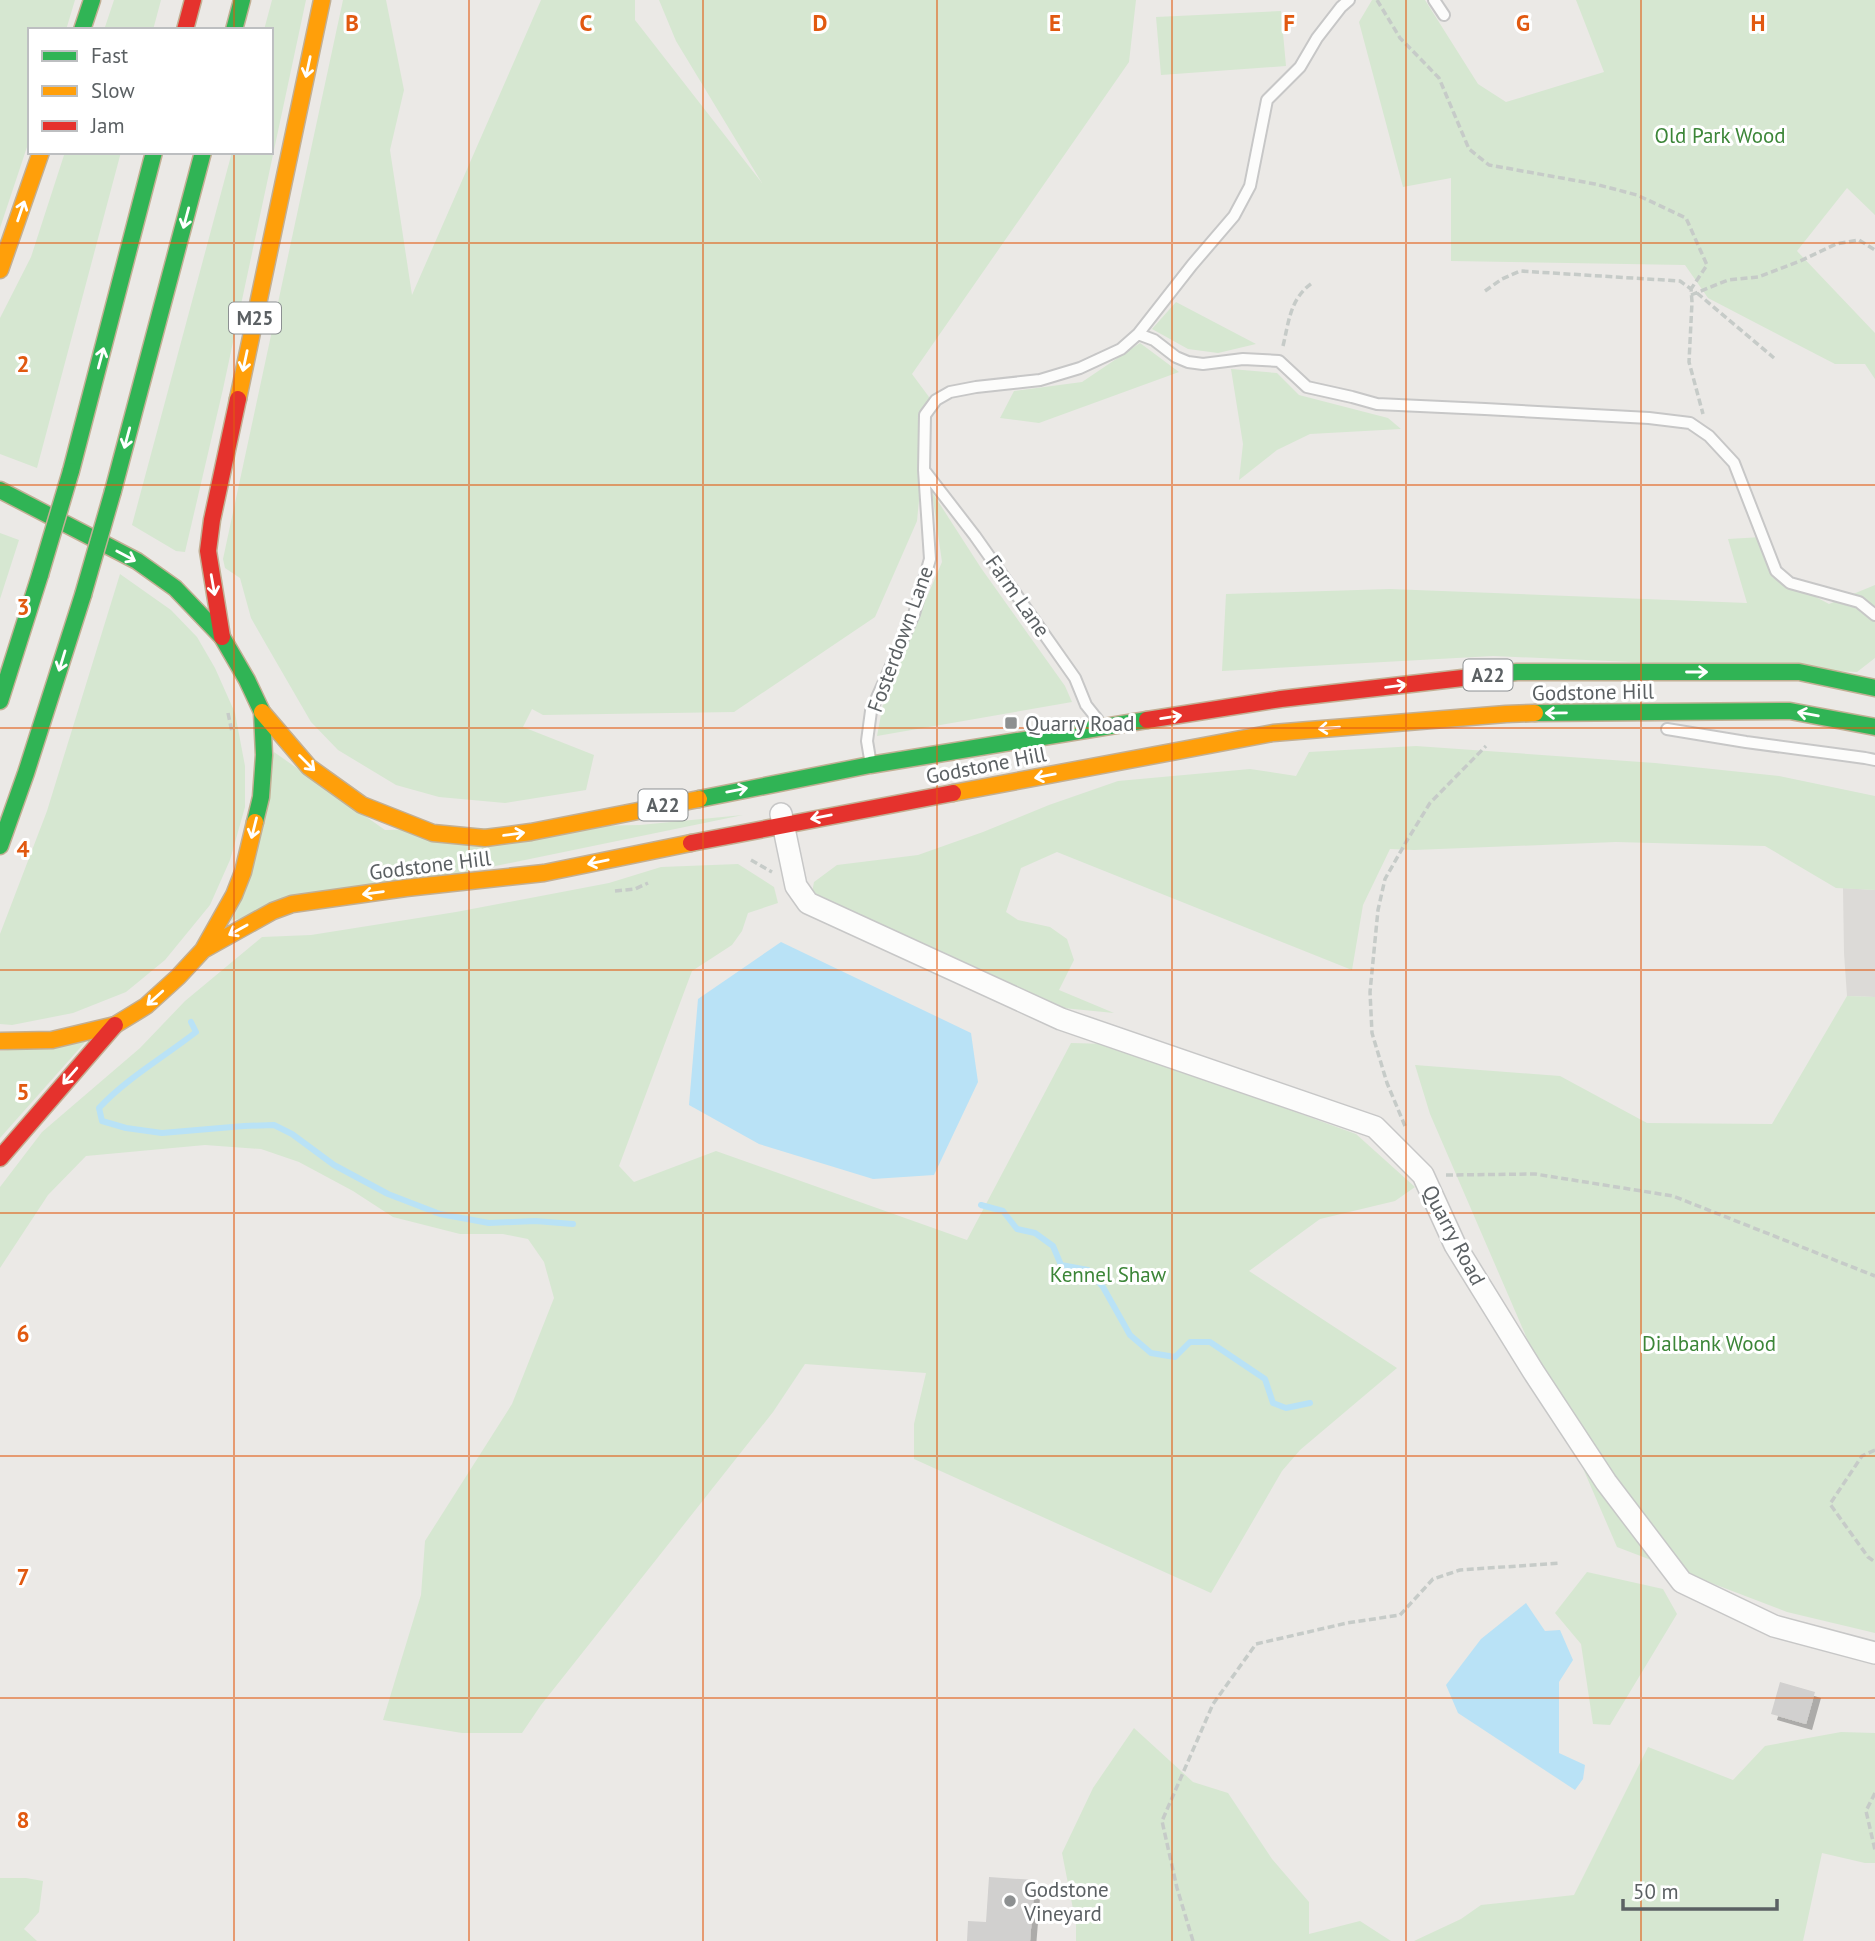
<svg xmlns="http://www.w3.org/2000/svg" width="1875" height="1941" viewBox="0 0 1875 1941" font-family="'PT Sans',sans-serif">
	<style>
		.industrial { fill: #dcdad7 }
		.green { fill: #d6e7d1 }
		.water { fill: #b9e2f6 }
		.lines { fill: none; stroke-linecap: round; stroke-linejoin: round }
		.stream { stroke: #b9e2f6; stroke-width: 6 }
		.building { fill: #d1d0cf; filter: url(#shadow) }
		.lane-casing { stroke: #c7c7c7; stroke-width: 14 }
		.street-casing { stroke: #c7c7c7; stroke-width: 24 }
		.fast-casing { stroke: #c2af94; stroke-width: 19 }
		.slow-casing { stroke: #c2af94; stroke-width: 19 }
		.jam-casing { stroke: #c2af94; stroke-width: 19 }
		.path { stroke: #c6cbc8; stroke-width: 3.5; stroke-dasharray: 7 3.5; stroke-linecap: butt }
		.lane { stroke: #fcfcfb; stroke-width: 10 }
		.street { stroke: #fcfcfb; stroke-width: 21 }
		.fast { stroke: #30b455; stroke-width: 16 }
		.slow { stroke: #ff9f0a; stroke-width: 16 }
		.jam { stroke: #e5322d; stroke-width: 16 }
		.fast-bridge-casing { stroke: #c2af94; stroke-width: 19; stroke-linecap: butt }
		.fast-bridge { stroke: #30b455; stroke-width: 16 }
		.oneway { stroke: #fff }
		.grid { fill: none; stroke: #e15910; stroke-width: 2; stroke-opacity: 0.55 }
		.poi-dot { fill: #8d9091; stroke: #fff; stroke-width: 2.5 }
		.labels { text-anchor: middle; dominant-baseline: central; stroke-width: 6; stroke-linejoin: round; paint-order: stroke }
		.shield { fill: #fff; stroke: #8c9092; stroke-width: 2 }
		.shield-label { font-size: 19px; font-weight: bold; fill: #5b6063 }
		.park-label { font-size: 21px; fill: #3c8638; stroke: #fff }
		.street-label { font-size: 21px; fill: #5b6063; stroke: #fff }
		.poi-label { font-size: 21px; fill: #5b6063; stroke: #fff; text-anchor: start }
		.grid-label { font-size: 23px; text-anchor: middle; font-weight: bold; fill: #e15910; stroke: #fff; stroke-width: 6; stroke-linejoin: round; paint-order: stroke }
	</style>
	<defs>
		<filter id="shadow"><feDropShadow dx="6" dy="6" stdDeviation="0" flood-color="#0004"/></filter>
	</defs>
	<rect width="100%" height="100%" fill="#ebe9e6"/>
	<!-- industrial -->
	<path class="industrial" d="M1843,888L1875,890V997L1847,996L1844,953Z"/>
	<!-- green -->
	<path class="green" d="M0,0H75L66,30H30V138L0,228Z
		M114,0H161L153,30H104Z
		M272,0H306L223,389L185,552L176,551L132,525L232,152H271V30H264Z
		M343,0H386L404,90L390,150L412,295L541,0H635V20L762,183L676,41L659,0H1136L1129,62L912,374L929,397L917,521L875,617L734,712L543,715L532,709L523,727L594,755L586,790L505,803L439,797L396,785L338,750L311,722L267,646L251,618L240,578L225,568L223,559Z
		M1372,0H1425L1478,84L1506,102L1604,72L1576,0H1875V215L1847,188L1797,251L1875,333V379L1865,364H1835L1708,298L1685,265L1451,261V178L1403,187L1359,22Z
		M1281,11L1286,66L1161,75L1156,17Z
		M65,152H121L37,468L0,454V318L31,257Z
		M1176,302L1256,344L1218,353L1188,349L1152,329Z
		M1140,343L1179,372L1039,423L1000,418L1014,391L1082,382Z
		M1231,369L1277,373L1299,395L1388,418L1401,429L1310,434L1277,450L1239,480L1243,444Z
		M932,492L981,568L1065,686L1072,702L877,736L885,694L942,562Z
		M0,533L19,540L0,599Z
		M1762,537L1779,574L1790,583L1829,604L1875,585V658L1857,672L1493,656L1222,671L1226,594L1390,589L1747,603L1728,539Z
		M120,574L171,610L197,637L215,668L235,713L245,766V807L230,860L210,905L165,960L126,992L73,1013L12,1025L0,1024V934L47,811Z
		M1416,746L1655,763L1779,776L1875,796V890L1836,888L1765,846L1616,842L1414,850L1390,849L1363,905L1352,970L1057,852L1021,868L1006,912L1018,920L1050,927L1067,939L1074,960L1059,990L1114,1013L1063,1008L984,971L811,898L814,882L837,865L918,855L983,832L1049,805L1118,781L1250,769L1296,776L1309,752Z
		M274,752L385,830L640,825L743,815L229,921Z
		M738,864L774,887L778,903L748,913L742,931L732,945L692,971L619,1166L634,1182L716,1151L967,1240L1071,1043L1109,1044L1356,1134L1415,1187L1395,1201L1320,1219L1249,1271L1397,1368L1300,1450L1282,1471L1211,1593L914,1459V1424L926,1373L805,1364L773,1412L541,1705L522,1733H462L383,1720L421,1595L425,1541L512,1404L554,1298L544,1262L528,1239L503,1234H460L393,1217L353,1191L299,1162L261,1149L205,1145L86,1156L48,1195L0,1268V1187L42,1132L140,1048L185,1001L262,937L311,935L456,912L609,883L661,867Z
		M1847,996L1875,997V1633L1787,1612L1617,1547L1430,1114L1415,1065L1560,1076L1647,1123L1772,1124Z
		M87,1040L0,1138V1051Z
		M1587,1572L1663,1589L1677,1614L1610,1725L1593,1724L1581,1644L1555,1613Z
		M1134,1728L1193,1782L1228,1793L1272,1859L1309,1902V1934L1360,1921L1391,1941H1076V1924L1062,1853L1093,1788Z
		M1841,1732L1875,1733V1863H1865L1822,1853L1803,1941H1414L1461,1919L1481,1905L1574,1895L1648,1747L1733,1780L1765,1746Z
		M0,1878H26L43,1881L39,1912L24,1929L37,1941H0Z"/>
	<!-- water -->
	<path class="water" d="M781,942L971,1033L978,1082L934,1175L873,1179L759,1144L689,1105L698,999Z
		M1526,1603L1545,1631L1560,1630L1573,1660L1559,1682V1753L1585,1765L1583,1779L1575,1790L1458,1713L1446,1685L1481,1639Z"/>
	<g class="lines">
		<!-- stream -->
		<path class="stream" d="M191,1022L196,1032C164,1057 127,1078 99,1108L102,1121L126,1128L162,1133L244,1126L274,1125L292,1134L334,1165L388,1194L440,1214L489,1223L535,1221L573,1224
			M981,1205L1003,1211L1017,1229L1035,1233L1053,1246L1061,1265L1088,1270L1103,1287L1130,1335L1151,1353L1175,1357L1190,1342H1210L1265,1379L1273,1403L1286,1408L1310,1403"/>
	</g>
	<!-- building -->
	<path class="building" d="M1780,1682L1815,1692L1806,1724L1771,1714Z
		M989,1877L1035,1880L1030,1941H967L968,1921L986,1922Z"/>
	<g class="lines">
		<defs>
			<path id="lane" d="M1434,0L1444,15
				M1138,334L1192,265L1234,216L1250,186L1267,100L1300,67L1317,38L1341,7L1349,0
				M924,470L975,536L1075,678L1086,705L1098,720
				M1667,729L1746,742L1865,758L1875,760
				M870,759L867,741L871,711L914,614L930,559L924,470L925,415L936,400L950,392L976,387L1040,380L1080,368L1121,349L1138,334L1154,340L1176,357L1188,362L1203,364L1243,359L1279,361L1307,387L1352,397L1377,404L1485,409L1649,418L1690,423L1709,436L1734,463L1776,571L1790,583L1859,602L1875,615"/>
			<path id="street" d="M781,814L796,886L808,903L1061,1019L1375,1127L1423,1175L1455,1245L1533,1371L1606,1482L1682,1582L1774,1626L1875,1653"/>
			<path id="fast" d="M82,30L92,0
				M234,30L242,0
				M71,471L154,152
				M0,490L137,561L175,588L222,637L247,680L262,712L264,755L261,797L255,822
				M113,491L203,152
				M1480,676L1517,672H1799L1875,688
				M0,701L40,575
				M1535,713L1790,711L1875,727
				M699,799L870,765L1147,720
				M0,846L26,773L83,595"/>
			<path id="slow" d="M0,270L41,152
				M238,399L322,0
				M262,712L309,767L362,805L433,833L485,838L531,832L699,799
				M953,793L1273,733L1506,714L1535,713
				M203,950L273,911L292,904L406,888L544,873L691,843
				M0,1041L52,1040L115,1025L146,1006L178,977L203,950L234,895L243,872L255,822"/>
			<path id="jam" d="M185,30L193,0
				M222,637L208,551L212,520L238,399
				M1147,720L1281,699L1480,676
				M691,843L953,793
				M0,1158L115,1025"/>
		</defs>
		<!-- lane casing -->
		<use href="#lane" class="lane-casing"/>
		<!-- street casing -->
		<use href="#street" class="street-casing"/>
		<!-- fast casing -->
		<use href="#fast" class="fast-casing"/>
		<!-- slow casing -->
		<use href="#slow" class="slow-casing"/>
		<!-- jam casing -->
		<use href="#jam" class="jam-casing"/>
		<!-- path -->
		<path class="path" d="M1377,0L1400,38L1439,78L1469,149L1489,165L1595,184L1637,195L1686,218L1707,265L1691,289
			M1485,291L1502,279L1520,271L1680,281L1691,289L1692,302L1689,362L1703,414
			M1697,293L1774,358
			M1691,295L1728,280L1758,277L1800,261L1836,244L1859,240L1875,250
			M1283,346C1289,321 1290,299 1312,283
			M228,713L232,732
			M751,860L772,872
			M615,891L635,889L648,883
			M1405,1126L1387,1083L1372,1033L1370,992L1378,910L1385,879L1406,842L1430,803L1486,746
			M1446,1175L1535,1174L1673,1196L1875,1276
			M1875,1450L1862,1456L1830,1504L1868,1557L1875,1562
			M1875,1793L1866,1811L1875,1850
			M1193,1941L1177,1888L1162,1821L1213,1704L1256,1644L1347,1623L1400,1615L1433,1579L1460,1570L1561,1563"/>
		<!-- lane -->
		<use href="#lane" class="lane"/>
		<!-- street -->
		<use href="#street" class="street"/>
		<!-- fast -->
		<use href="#fast" class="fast"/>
		<!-- slow -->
		<use href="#slow" class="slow"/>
		<!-- jam -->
		<use href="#jam" class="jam"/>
		<defs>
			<path id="fast-bridge" d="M40,575L71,471
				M83,595L113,491"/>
		</defs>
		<!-- fast-bridge casing -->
		<use href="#fast-bridge" class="fast-bridge-casing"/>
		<!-- fast-bridge -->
		<use href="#fast-bridge" class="fast-bridge"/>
	</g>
	<!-- one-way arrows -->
	<defs><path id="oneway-shaft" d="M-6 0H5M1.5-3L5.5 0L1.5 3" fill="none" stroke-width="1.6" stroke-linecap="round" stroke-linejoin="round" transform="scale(1.75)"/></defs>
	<g class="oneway">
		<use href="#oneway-shaft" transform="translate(308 67) rotate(102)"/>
		<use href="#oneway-shaft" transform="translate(21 211) rotate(-71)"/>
		<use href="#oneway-shaft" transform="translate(186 218) rotate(105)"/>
		<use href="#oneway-shaft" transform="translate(101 358) rotate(-75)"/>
		<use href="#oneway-shaft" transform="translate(245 361) rotate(102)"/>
		<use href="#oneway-shaft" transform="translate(127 438) rotate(105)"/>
		<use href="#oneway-shaft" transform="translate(126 556) rotate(28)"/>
		<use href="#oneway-shaft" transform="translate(213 585) rotate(80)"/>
		<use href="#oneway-shaft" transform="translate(62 661) rotate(107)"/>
		<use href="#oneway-shaft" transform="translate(1697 672)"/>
		<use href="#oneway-shaft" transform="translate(1396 686) rotate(-7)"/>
		<use href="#oneway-shaft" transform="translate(1556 713) rotate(179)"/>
		<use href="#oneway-shaft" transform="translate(1808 714) rotate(-170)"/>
		<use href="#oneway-shaft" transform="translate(1171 717) rotate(-9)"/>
		<use href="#oneway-shaft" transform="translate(1329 728) rotate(175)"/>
		<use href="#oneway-shaft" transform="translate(307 763) rotate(45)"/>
		<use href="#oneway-shaft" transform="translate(1045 776) rotate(169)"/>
		<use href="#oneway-shaft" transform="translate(737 790) rotate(-11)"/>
		<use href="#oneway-shaft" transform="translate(821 817) rotate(169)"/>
		<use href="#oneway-shaft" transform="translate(254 828) rotate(104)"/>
		<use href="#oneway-shaft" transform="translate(514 834) rotate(-8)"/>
		<use href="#oneway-shaft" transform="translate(598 862) rotate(168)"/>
		<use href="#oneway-shaft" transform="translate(373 893) rotate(172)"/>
		<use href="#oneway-shaft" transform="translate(238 930) rotate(151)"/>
		<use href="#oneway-shaft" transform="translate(155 998) rotate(138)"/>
		<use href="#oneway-shaft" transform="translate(70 1076) rotate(131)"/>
	</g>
	<!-- grid -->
	<path class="grid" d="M234,0V30M469,0V1941M703,0V1941M937,0V1941M1172,0V1941M1406,0V1941M1641,0V1941M234,152V1941M0,243H1875M0,485H1875M0,728H1875M0,970H1875M0,1213H1875M0,1456H1875M0,1698H1875"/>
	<!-- markers -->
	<g class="poi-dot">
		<rect x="1004" y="716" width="14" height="14" rx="3.5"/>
		<circle cx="1010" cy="1901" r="7"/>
	</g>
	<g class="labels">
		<!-- shield labels -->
		<g class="shield">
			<rect x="229" y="302.5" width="52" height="31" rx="5"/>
			<rect x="1463.5" y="659.5" width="49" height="31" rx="5"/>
			<rect x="638.5" y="789.5" width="49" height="31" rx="5"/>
		</g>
		<g class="shield-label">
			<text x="255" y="318">M25</text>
			<text x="1488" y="675">A22</text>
			<text x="663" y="805">A22</text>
		</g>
		<!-- park labels -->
		<g class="park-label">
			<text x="1720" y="135">Old Park Wood</text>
			<text x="1108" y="1274">Kennel Shaw</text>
			<text x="1709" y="1343">Dialbank Wood</text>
		</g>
		<!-- street labels -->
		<g class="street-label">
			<text transform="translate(1018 596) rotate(55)">Farm Lane</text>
			<text transform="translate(900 639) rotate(-70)">Fosterdown Lane</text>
			<text transform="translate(1593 692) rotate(-1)">Godstone Hill</text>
			<text transform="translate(986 765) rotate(-11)">Godstone Hill</text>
			<text transform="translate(430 865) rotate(-7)">Godstone Hill</text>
			<text transform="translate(1454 1235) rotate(62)">Quarry Road</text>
		</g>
		<!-- poi labels -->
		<g class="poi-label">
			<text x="1025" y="723">Quarry Road</text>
			<text x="1024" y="1889">Godstone<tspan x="1024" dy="24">Vineyard</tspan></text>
		</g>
	</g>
	<g class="grid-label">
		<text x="352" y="31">B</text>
		<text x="586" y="31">C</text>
		<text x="820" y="31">D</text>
		<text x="1055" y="31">E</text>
		<text x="1289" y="31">F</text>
		<text x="1523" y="31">G</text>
		<text x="1758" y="31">H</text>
		<text x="23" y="372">2</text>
		<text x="23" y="615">3</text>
		<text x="23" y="857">4</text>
		<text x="23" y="1100">5</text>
		<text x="23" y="1342">6</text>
		<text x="23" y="1585">7</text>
		<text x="23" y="1828">8</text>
	</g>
	<!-- legend -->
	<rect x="28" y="28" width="245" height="126" fill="#ffffff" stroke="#bdbfc1" stroke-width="2"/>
	<rect x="42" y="51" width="35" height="10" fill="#30b455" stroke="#bdbfc1" stroke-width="2"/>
	<text x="91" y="63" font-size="21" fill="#5b6063">Fast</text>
	<rect x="42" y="86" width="35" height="10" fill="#ff9f0a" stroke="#bdbfc1" stroke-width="2"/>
	<text x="91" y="98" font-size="21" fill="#5b6063">Slow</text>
	<rect x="42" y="121" width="35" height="10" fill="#e5322d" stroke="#bdbfc1" stroke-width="2"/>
	<text x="91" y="133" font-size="21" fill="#5b6063">Jam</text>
	<!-- scale -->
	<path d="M1623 1899v10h154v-10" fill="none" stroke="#5b6063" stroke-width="3.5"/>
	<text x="1633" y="1899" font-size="21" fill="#5b6063" stroke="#ffffff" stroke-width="5" paint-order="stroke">50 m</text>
</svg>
